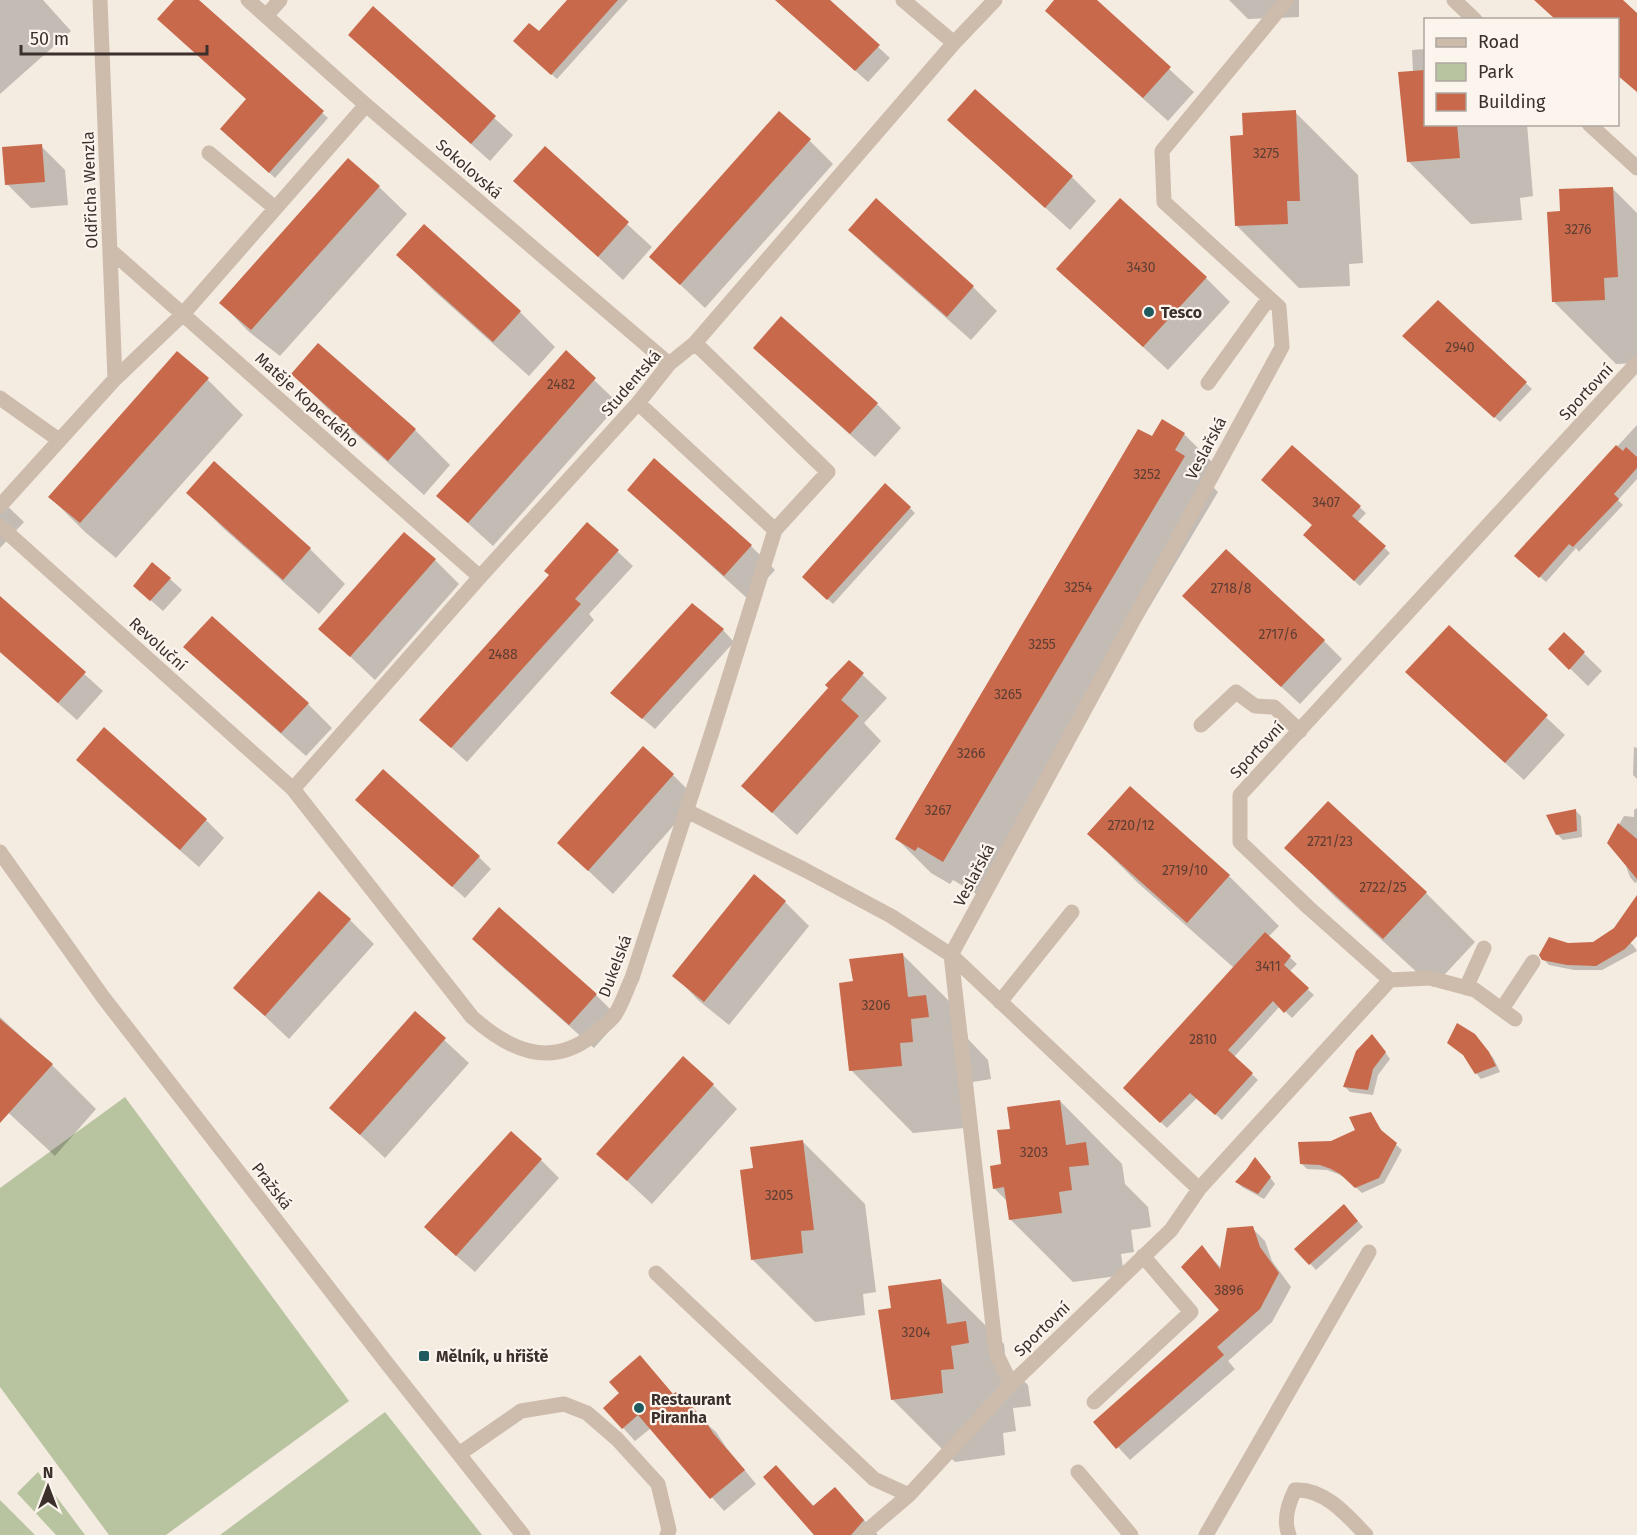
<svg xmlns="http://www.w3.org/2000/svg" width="1637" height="1535" viewBox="0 0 1637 1535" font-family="'Fira Sans',sans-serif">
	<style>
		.green { fill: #b8c4a0 }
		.shadow { fill: #0003 }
		.building { fill: #c8694b }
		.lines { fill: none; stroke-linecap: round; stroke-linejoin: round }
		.minor { stroke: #cdbbac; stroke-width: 15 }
		.poi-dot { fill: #1f5a5e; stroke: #fbf5ee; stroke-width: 2 }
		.labels { text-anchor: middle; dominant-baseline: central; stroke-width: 4.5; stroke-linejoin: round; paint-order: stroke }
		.number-label { font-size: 14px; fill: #5e3e33 }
		.street-label { font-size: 16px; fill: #3b302b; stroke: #fbf5ee }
		.poi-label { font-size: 16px; font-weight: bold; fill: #3b302b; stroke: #fbf5ee; text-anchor: start }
	</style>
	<rect width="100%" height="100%" fill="#f4ebe1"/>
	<!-- green -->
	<path class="green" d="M125,1097L349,1401L166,1535H109L0,1387V1188Z
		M385,1412L482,1535H220Z
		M38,1472L85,1535H56L17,1493Z
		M0,1500L35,1535H0Z"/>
	<!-- shadow -->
	<path class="shadow" d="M0,0H43L71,31L0,94Z
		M176,0H196L328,118L275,178L227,134L248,100Z
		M569,0H628L557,79L520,46L539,33Z
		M776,0H827L890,58L868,82Z
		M1056,0H1094L1194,92L1168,121L1071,34L1047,10Z
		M1229,0H1299V17L1248,19Z
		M373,9L513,135L490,161L368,52Z
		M1426,49V124H1527L1533,196L1520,198L1522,220L1471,224L1408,161L1413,72L1412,50Z
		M975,91L1072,177L1096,201L1070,230L949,120Z
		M1295,112L1358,175L1363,263L1349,264L1350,286L1299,288L1236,225L1245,137Z
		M809,140L833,164L705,308L651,257Z
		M41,146L65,170L68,205L31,208L7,184Z
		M545,149L652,247L623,280L516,181Z
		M379,187L407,214L280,356L248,331L221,303Z
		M1612,188L1637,213V363L1616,364L1553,301L1562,213Z
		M876,201L973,287L997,311L971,340L874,254L850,230Z
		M398,255L520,312L555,347L529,376L433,290Z
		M1058,269L1206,278L1230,302L1168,370Z
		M1438,302L1532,389L1500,422L1409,341Z
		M319,345L415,430L450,465L424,495L328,409L293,374Z
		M755,347L877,404L901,428L875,457L779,371Z
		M177,353L208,380L243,415L116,558L85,532L50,497Z
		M566,353L619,404L493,546L438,496Z
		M1637,425V479L1618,500L1623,505L1579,552L1576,548L1546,582L1517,556Z
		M1184,434L1219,469L1210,484L1218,492L978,895L953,880L950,884L931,873L897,839L1152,438Z
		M1292,447L1366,513L1357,523L1390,553L1360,586L1310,541L1313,526Z
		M629,490L751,546L775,570L748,599L653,513Z
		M188,493L310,549L345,584L319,614L223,528Z
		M0,499L24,522L0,548Z
		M910,508L915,513L833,604L809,582Z
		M588,524L633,566L589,614L594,620L467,762L421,720L550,575Z
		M435,560L459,584L375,680L321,629Z
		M170,579L182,590L163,611L147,597Z
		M0,598L103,691L77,720L0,652Z
		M1202,614L1324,641L1342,659L1300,704Z
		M1449,627L1565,735L1524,780L1425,690Z
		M723,630L734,642L655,729L612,693Z
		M1564,634L1602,671L1588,686L1550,649Z
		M186,647L308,704L332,728L306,756L210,671Z
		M849,662L887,698L864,723L881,741L797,835L743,786L830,688Z
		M1634,747L1637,748V779L1633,775Z
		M673,775L697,799L613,894L559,843Z
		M96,778L206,820L224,838L199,867Z
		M1130,788L1229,876L1279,926L1268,937L1297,964L1289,972L1314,995L1292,1018L1280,1006L1234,1057L1258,1080L1222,1120L1197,1098L1167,1128L1125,1088L1234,968L1138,883L1089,834Z
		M1637,808V882L1635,883L1630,877L1623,858L1609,842L1624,816L1634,817V810Z
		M1576,811L1581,816L1582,837L1563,840L1557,834Z
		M369,812L479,857L491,869L465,898Z
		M1286,848L1426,893L1475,942L1433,987L1336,898Z
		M785,902L809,926L729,1025L698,1000L674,975Z
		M350,920L374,944L289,1039L235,988Z
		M1613,930L1633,945L1637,951L1602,970H1574L1549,965L1543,959L1568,944L1594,943Z
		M474,939L596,995L620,1019L594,1048L498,963Z
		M902,954L965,1017L968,1039L988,1060L991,1079L973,1082L964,1128L913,1133L851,1070L854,983Z
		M415,1013L469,1063L385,1158L331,1108Z
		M0,1017L52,1065L96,1109L55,1156L0,1105Z
		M1378,1042L1390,1059L1378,1075L1373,1095L1350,1092L1344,1086Z
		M1481,1042L1494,1059L1500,1072L1481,1079L1476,1073Z
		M713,1085L737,1109L652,1204L598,1154Z
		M1060,1101L1122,1164L1125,1184L1148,1207L1151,1227L1131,1230L1134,1252L1121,1254L1124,1275L1073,1282L1010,1219L1008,1202L994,1188L1003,1165L1012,1130Z
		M1370,1114L1385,1135L1402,1150L1384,1183L1362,1193L1347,1179L1338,1174L1327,1170L1307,1169L1301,1163L1332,1142L1357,1131Z
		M803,1142L865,1204L876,1292L863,1294L865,1315L815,1322L752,1259L754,1170Z
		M541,1160L559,1178L475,1272L444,1245Z
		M1260,1164L1275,1184L1264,1199L1242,1187L1237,1182Z
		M1349,1211L1363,1227L1316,1270L1296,1249Z
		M1252,1228L1265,1241L1272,1261L1291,1287L1272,1322L1228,1361L1235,1369L1130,1460L1095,1422L1221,1310L1202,1247L1221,1268Z
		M941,1281L1004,1344L1006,1364L1028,1385L1031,1406L1013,1408L1016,1431L1003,1433L1005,1455L955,1462L892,1399L893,1309Z
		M674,1395L716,1432L726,1447L756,1484L724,1511L651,1428L635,1441L605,1408Z
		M776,1467L815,1507L835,1489L878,1535H816Z"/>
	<!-- building -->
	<path class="building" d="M174,0H199L324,111L269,173L220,129L246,99L157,19Z
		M567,0H618L551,75L513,41L529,23L539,31Z
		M775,0H830L880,45L855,71Z
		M1054,0H1097L1171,67L1143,98L1045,11Z
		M1534,0H1623L1637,13V92L1617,75V20H1556Z
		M373,6L496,116L471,144L348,35Z
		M1425,70V124H1457L1460,158L1407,162L1398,72Z
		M975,89L1073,176L1045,208L947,120Z
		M1296,110L1300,201H1287L1288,224L1235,226L1230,136L1243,135L1242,113Z
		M779,111L811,139L680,285L649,257Z
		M42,144L45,182L5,185L2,147Z
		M545,146L629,222L598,257L513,181Z
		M348,158L380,186L251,330L219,303Z
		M1613,187L1618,277L1604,278L1605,300L1552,302L1547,212L1560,211L1559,189Z
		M876,198L974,286L947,317L848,230Z
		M1120,198L1207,277L1143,347L1056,269Z
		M424,224L521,311L493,342L396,255Z
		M1438,300L1527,382L1494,418L1402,336Z
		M781,316L878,403L850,434L753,348Z
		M318,343L416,429L388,461L291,374Z
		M566,350L596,378L468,523L436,496Z
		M177,351L209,378L80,523L48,497Z
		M1162,419L1185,433L1175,450L1185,456L943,862L918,847L915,851L895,839L1138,429L1152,436Z
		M1292,445L1361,506L1352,516L1386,546L1354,581L1303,535L1312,525L1261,480Z
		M1616,445L1623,451L1626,447L1637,457V468L1614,494L1619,499L1573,547L1569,544L1539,578L1514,556Z
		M654,458L752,545L724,576L627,490Z
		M214,461L311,548L283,580L186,493Z
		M885,483L911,507L827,600L802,577Z
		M587,522L619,550L575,599L581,604L451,748L419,720L549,575L544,571Z
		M404,532L436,559L350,657L318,629Z
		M1226,549L1325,640L1281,687L1182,596Z
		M152,562L171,578L150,601L133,586Z
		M0,596L86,672L58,703L0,652Z
		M692,603L724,629L642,719L610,693Z
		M212,616L309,703L281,733L183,647Z
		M1449,625L1548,715L1505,763L1405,672Z
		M1564,632L1585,652L1569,670L1548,649Z
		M849,660L864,673L841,700L825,685Z
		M828,688L859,716L772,813L741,786Z
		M104,727L207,819L180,850L76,760Z
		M643,746L674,774L588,871L557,843Z
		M383,769L480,856L452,887L355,800Z
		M1130,786L1230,875L1187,923L1087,834Z
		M1328,801L1427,892L1383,939L1284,848Z
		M1576,809L1577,831L1556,835L1546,815Z
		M1618,823L1637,839V879L1607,843Z
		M754,874L786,901L704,1002L672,976Z
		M319,891L351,919L265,1016L233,988Z
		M1637,895V936L1625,949L1596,966L1567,965L1542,960L1539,955L1549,937L1568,943L1593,942L1614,928Z
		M499,907L597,994L569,1025L472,939Z
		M1265,932L1291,956L1284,965L1309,988L1284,1013L1273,1001L1228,1050L1253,1073L1215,1115L1190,1093L1160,1123L1123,1088Z
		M903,953L908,997L926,995L929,1017L911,1019L913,1042L900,1043L902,1066L849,1071L839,983L853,981L849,959Z
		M415,1011L446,1038L360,1135L329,1108Z
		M0,1019L53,1064L0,1123Z
		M1457,1023L1475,1034L1489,1052L1496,1066L1475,1074L1463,1055L1447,1043Z
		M1372,1034L1386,1052L1373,1069L1368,1090L1343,1087L1356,1051Z
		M683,1056L714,1084L627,1181L596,1154Z
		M1060,1100L1066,1145L1086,1142L1089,1165L1069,1167L1072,1190L1059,1192L1062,1213L1009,1220L1004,1187L993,1189L990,1166L1001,1164L997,1130L1010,1129L1007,1107Z
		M1371,1112L1381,1130L1397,1143L1379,1178L1355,1188L1340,1174L1331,1169L1320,1165L1300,1164L1298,1142L1331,1141L1355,1130L1349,1117Z
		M511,1131L542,1159L456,1256L424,1227Z
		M803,1140L814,1230L801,1231L803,1253L751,1260L740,1170L753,1168L750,1147Z
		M1255,1157L1271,1177L1258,1194L1235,1182L1246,1170Z
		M1344,1204L1358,1221L1309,1265L1294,1249Z
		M1253,1226L1260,1247L1279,1273L1260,1309L1217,1347L1224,1355L1116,1449L1093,1422L1219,1310L1181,1267L1202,1245L1220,1269L1227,1228Z
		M941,1279L947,1324L966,1321L969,1343L951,1346L954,1369L941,1370L943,1393L891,1400L878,1310L891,1308L888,1286Z
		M640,1355L673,1394L676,1392L679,1396L681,1394L702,1418L703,1417L713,1433L745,1470L710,1499L638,1415L622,1429L603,1408L619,1393L609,1382Z
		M776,1465L813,1506L835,1487L864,1520L851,1535H814L763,1477Z"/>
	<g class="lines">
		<!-- minor -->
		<path class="minor" d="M248,0L366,105L669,364
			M903,0L954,43
			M1454,0L1475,20
			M266,16L280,0
			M1589,124L1637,168
			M209,153L275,208
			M110,250L480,577
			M115,379L183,314L366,105
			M1208,383L1269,298
			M0,398L59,440
			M638,403L775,530
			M0,506L115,379L100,0
			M0,526L293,789L472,1017C509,1050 550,1069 593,1035C600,1029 608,1023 614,1016C622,1005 626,990 632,978L712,732L775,530L828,472L695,343
			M1201,725L1236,692L1255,706L1274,707L1300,731
			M293,789L480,577L638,403L669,364L695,343L954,43L995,0
			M687,811L805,870L891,916L951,955L1199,1189
			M0,852L103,997L389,1366L523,1535
			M951,955L1282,347L1279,307L1164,202L1162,151L1287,0
			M951,955L996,1353L1011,1384
			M1390,980L1430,978L1475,990L1515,1019
			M1466,988L1484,948
			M1000,1002L1072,912
			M1502,1009L1533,962
			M656,1273L874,1479L909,1495L1011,1384L1171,1230L1199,1189L1390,980L1309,908L1240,842V795L1637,363
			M1094,1402L1191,1312L1143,1256
			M459,1454L521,1411L564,1404L587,1413L617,1439L658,1484L669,1530L667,1535
			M1078,1472L1131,1535
			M862,1535L909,1495
			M1206,1535L1369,1252
			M1289,1535C1283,1520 1288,1504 1295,1490C1324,1488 1347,1515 1366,1535"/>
	</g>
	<!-- markers -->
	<g class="poi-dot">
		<circle cx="1149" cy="312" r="6"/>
		<rect x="418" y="1350" width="12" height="12" rx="3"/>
		<circle cx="639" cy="1408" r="6"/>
	</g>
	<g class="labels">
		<!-- number labels -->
		<g class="number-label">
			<text x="1266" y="153">3275</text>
			<text x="1578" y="229">3276</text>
			<text x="1141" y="267">3430</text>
			<text x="1460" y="347">2940</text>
			<text x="561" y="384">2482</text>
			<text x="1147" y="474">3252</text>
			<text x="1326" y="502">3407</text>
			<text x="1078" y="587">3254</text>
			<text x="1231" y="588">2718/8</text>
			<text x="1278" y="634">2717/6</text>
			<text x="1042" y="644">3255</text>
			<text x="503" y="654">2488</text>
			<text x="1008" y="694">3265</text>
			<text x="971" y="753">3266</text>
			<text x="938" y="810">3267</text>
			<text x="1131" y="825">2720/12</text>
			<text x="1330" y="841">2721/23</text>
			<text x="1185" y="870">2719/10</text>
			<text x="1383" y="887">2722/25</text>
			<text x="1268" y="966">3411</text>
			<text x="876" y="1005">3206</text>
			<text x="1203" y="1039">2810</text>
			<text x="1034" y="1152">3203</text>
			<text x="779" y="1195">3205</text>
			<text x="1229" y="1290">3896</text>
			<text x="916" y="1332">3204</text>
		</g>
		<!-- street labels -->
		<g class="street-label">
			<text transform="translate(469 169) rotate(41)">Sokolovská</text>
			<text transform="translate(90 190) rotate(-92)">Oldřicha Wenzla</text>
			<text transform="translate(631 383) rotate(-49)">Studentská</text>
			<text transform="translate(1586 392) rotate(-47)">Sportovní</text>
			<text transform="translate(307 400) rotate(42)">Matěje Kopeckého</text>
			<text transform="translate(1206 448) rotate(-62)">Veslařská</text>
			<text transform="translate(158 644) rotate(42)">Revoluční</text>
			<text transform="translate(1257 750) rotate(-47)">Sportovní</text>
			<text transform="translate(974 875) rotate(-62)">Veslařská</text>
			<text transform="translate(615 966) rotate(-69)">Dukelská</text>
			<text transform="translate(272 1186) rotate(52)">Pražská</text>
			<text transform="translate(1042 1329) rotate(-44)">Sportovní</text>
		</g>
		<!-- poi labels -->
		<g class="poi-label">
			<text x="1161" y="312">Tesco</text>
			<text x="436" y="1356">Mělník, u hřiště</text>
			<text x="651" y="1399">Restaurant<tspan x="651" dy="18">Piranha</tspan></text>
		</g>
	</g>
	<!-- legend -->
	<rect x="1424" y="18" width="195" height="108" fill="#fbf5ee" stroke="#aea6a0" stroke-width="1.5"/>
	<rect x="1436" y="38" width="30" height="9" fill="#cdbbac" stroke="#aea6a0" stroke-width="1.5"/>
	<text x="1478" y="48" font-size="18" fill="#3b302b">Road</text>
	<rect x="1436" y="63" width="30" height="18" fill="#b8c4a0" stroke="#aea6a0" stroke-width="1.5"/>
	<text x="1478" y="78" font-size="18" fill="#3b302b">Park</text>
	<rect x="1436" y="93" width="30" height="18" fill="#c8694b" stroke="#aea6a0" stroke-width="1.5"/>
	<text x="1478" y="108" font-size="18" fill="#3b302b">Building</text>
	<!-- north arrow -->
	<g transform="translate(48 1487)" stroke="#fbf5ee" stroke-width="4.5" paint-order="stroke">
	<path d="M0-4.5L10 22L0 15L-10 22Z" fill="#3b302b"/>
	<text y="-9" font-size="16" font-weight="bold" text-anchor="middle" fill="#3b302b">N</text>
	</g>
	<!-- scale -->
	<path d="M21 45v9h186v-9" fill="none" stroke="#3b302b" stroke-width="3"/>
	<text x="30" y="45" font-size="18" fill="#3b302b" stroke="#fbf5ee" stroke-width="4.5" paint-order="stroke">50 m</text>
</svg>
